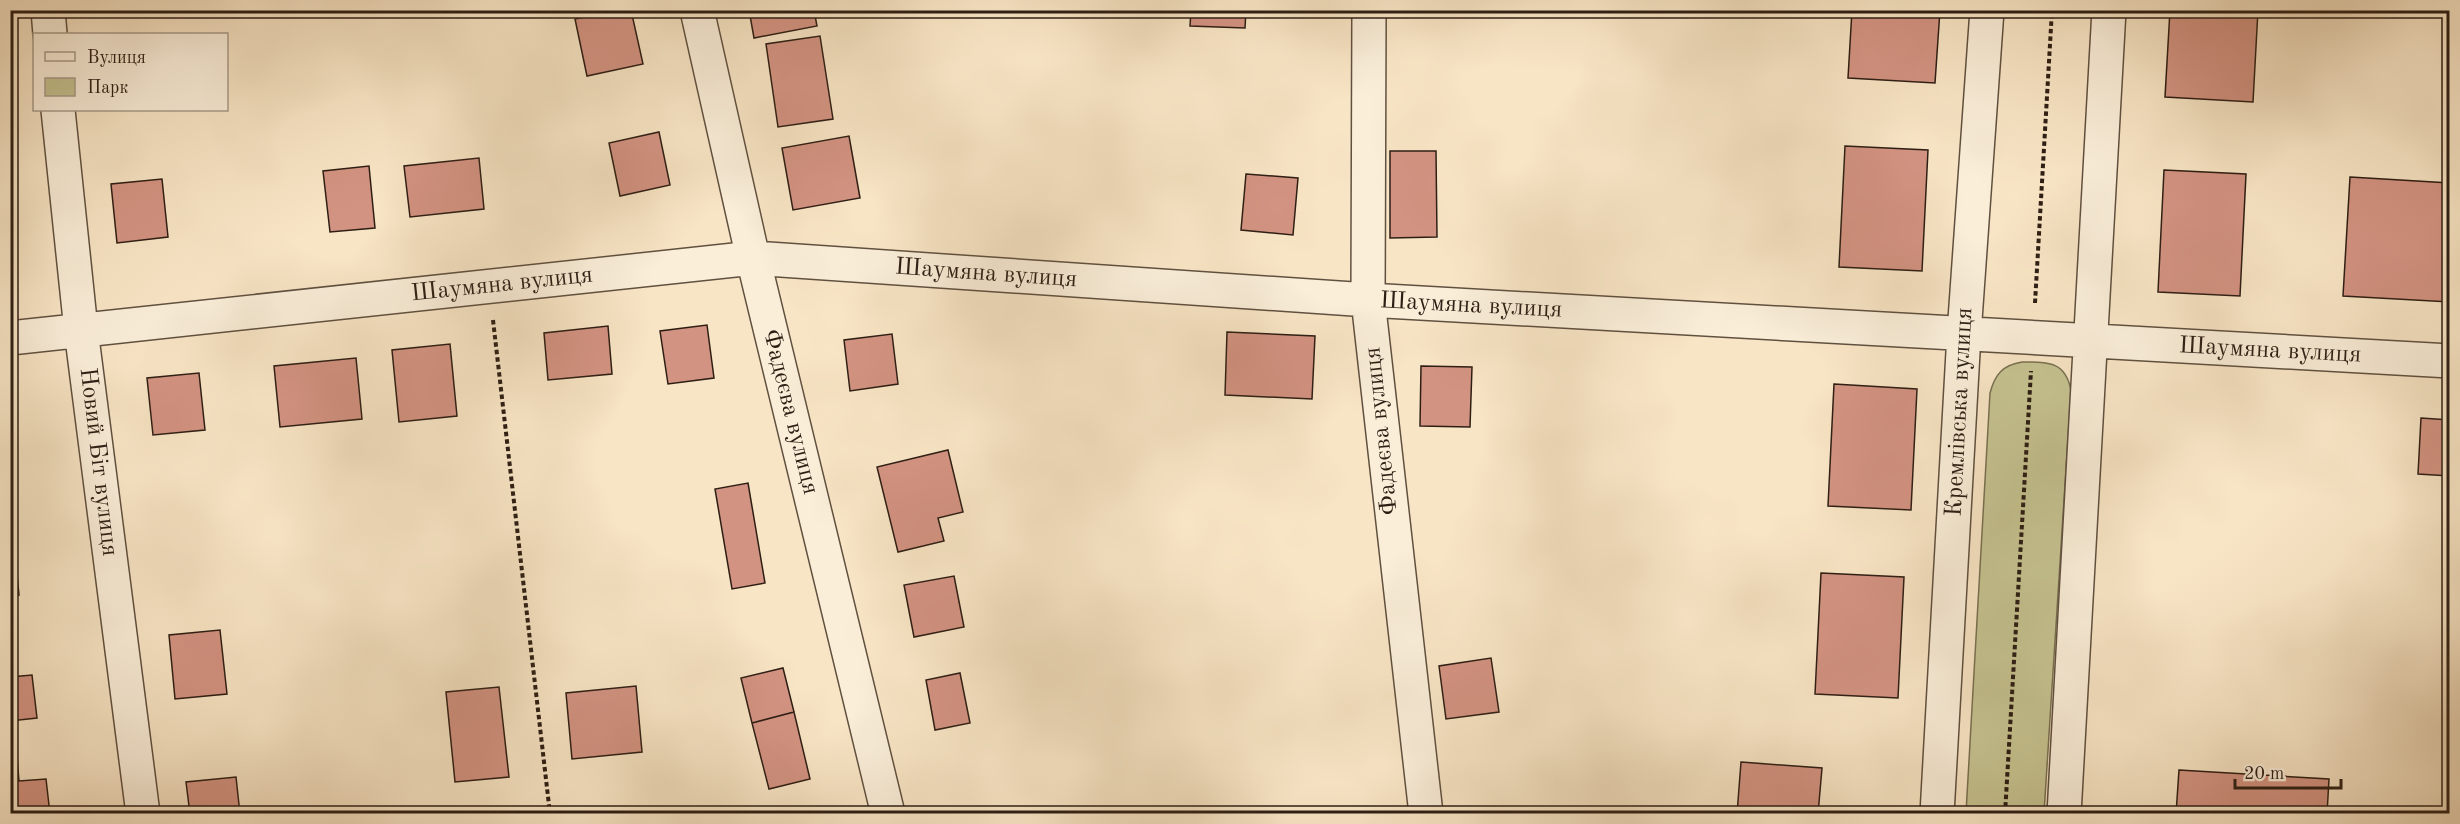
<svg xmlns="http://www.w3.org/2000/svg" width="2460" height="824" viewBox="0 0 2460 824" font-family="'Old Standard TT',serif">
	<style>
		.green { fill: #c5c290; stroke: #797052; stroke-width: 1.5 }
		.building { fill: #d39382; stroke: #2d1e14; stroke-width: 1.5 }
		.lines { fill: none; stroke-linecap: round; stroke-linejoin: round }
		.minor-casing { stroke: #605040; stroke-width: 36 }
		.path { stroke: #2d1e14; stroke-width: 4; stroke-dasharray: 4.5 3; stroke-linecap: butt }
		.minor { stroke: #faeed9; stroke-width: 33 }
		.labels { text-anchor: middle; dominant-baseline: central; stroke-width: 4.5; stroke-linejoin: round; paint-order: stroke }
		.street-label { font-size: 24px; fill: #2d1e14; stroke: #faeed9 }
	</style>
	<rect width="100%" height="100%" fill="#f8e5c5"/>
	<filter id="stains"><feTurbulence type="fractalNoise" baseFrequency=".00333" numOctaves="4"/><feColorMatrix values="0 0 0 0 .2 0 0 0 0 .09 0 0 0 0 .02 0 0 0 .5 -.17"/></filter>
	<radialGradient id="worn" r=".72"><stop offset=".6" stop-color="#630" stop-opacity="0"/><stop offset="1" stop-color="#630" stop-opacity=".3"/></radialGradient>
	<!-- green -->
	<path class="green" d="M2022,362C2048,362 2066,361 2071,391L2044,813H1966L1990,393C1995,374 2003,365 2022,362Z"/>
	<!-- building -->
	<path class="building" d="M617,10H631L643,64L587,76L575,19Z
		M749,10H814L817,26L754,38Z
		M1191,10H1246L1245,28L1190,26Z
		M1852,10H1940L1935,83L1848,78Z
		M2170,10H2258L2253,102L2165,97Z
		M820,36L833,119L778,127L766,44Z
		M659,132L670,185L620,196L609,143Z
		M849,136L860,198L793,210L782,148Z
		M1845,146L1928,150L1922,271L1839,267Z
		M1390,151H1436L1437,237L1390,238Z
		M479,158L484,209L410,217L404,166Z
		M369,166L375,228L330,232L323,171Z
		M2164,170L2246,174L2240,296L2158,292Z
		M1246,174L1298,178L1293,235L1241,230Z
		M2350,177L2450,183V302L2343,296Z
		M162,179L168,237L117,243L111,184Z
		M707,325L714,378L668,384L660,331Z
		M608,326L612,374L548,380L544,333Z
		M1227,332L1315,336L1312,399L1225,395Z
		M892,334L898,384L850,391L844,340Z
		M450,344L457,416L399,422L392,350Z
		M356,358L362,419L280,427L274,366Z
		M1421,366L1472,367L1470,427L1420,426Z
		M199,373L205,430L153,435L147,378Z
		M1834,384L1917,389L1911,510L1828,506Z
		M2421,418L2450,420V476L2418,474Z
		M948,450L963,512L938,518L944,541L898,552L877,467Z
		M748,483L765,583L732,589L715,489Z
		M10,531H13L19,595L10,596Z
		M1821,573L1904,577L1898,698L1815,694Z
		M954,576L964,627L914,637L904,585Z
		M220,630L227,694L175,699L169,635Z
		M1491,658L1499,712L1446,719L1439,666Z
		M783,668L794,712L752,723L741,678Z
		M960,673L970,723L935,730L926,680Z
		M32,675L37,718L10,721V677Z
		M636,686L642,752L572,759L566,693Z
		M499,687L509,777L455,782L446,692Z
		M794,712L810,779L769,789L752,723Z
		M17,758L19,781L46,779L50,814H10V759Z
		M1741,762L1822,768L1818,814H1737Z
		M2179,770L2329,779L2327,814H2176Z
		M236,777L240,814H190L186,782Z"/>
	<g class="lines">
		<defs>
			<path id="minor" d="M48,10L50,34
				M697,10L753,258L888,814
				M1369,10L1368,300L1426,814
				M58,110L81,330L143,814
				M10,338L753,258L1368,300L2450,361
				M1937,814L1964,334L1987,10
				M2064,814L2109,10"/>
		</defs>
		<!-- minor casing -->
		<use href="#minor" class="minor-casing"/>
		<!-- path -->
		<path class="path" d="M2035,303L2052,10
			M493,320L550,814
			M2005,814L2031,371"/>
		<!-- minor -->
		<use href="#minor" class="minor"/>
	</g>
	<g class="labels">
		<!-- street labels -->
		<g class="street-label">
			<text transform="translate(986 274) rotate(4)">Шаумяна вулиця</text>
			<text transform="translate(502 285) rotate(-6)">Шаумяна вулиця</text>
			<text transform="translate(1471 306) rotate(3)">Шаумяна вулиця</text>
			<text transform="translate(2270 351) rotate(3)">Шаумяна вулиця</text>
			<text transform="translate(790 412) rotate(76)">Фадеєва вулиця</text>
			<text transform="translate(1960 412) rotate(-87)">Кремлівська вулиця</text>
			<text transform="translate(1382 431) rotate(-96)">Фадеєва вулиця</text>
			<text transform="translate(98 462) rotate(83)">Новий Біт вулиця</text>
		</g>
	</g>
	<!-- margin -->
	<rect width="2460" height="824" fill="none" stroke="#f8e5c5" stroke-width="36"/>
	<rect x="12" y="12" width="2436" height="800" fill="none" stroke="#2d1e14" stroke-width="3"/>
	<rect x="18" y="18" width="2424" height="788" fill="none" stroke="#2d1e14" stroke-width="1.5"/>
	<!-- legend -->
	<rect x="33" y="33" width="195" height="78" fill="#faeed9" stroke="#a89b8a" stroke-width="1.5"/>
	<rect x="45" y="52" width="30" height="9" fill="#faeed9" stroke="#a89b8a" stroke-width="1.5"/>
	<text x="87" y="63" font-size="18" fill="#2d1e14">Вулиця</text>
	<rect x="45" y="78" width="30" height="18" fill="#c5c290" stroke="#a89b8a" stroke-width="1.5"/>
	<text x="87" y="93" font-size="18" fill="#2d1e14">Парк</text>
	<!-- scale -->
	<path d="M2235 779v9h106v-9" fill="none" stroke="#2d1e14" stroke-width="3"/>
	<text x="2244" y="779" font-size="18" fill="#2d1e14" stroke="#faeed9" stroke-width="4.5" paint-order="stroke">20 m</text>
	<rect width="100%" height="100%" filter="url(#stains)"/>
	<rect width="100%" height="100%" fill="url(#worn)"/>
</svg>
